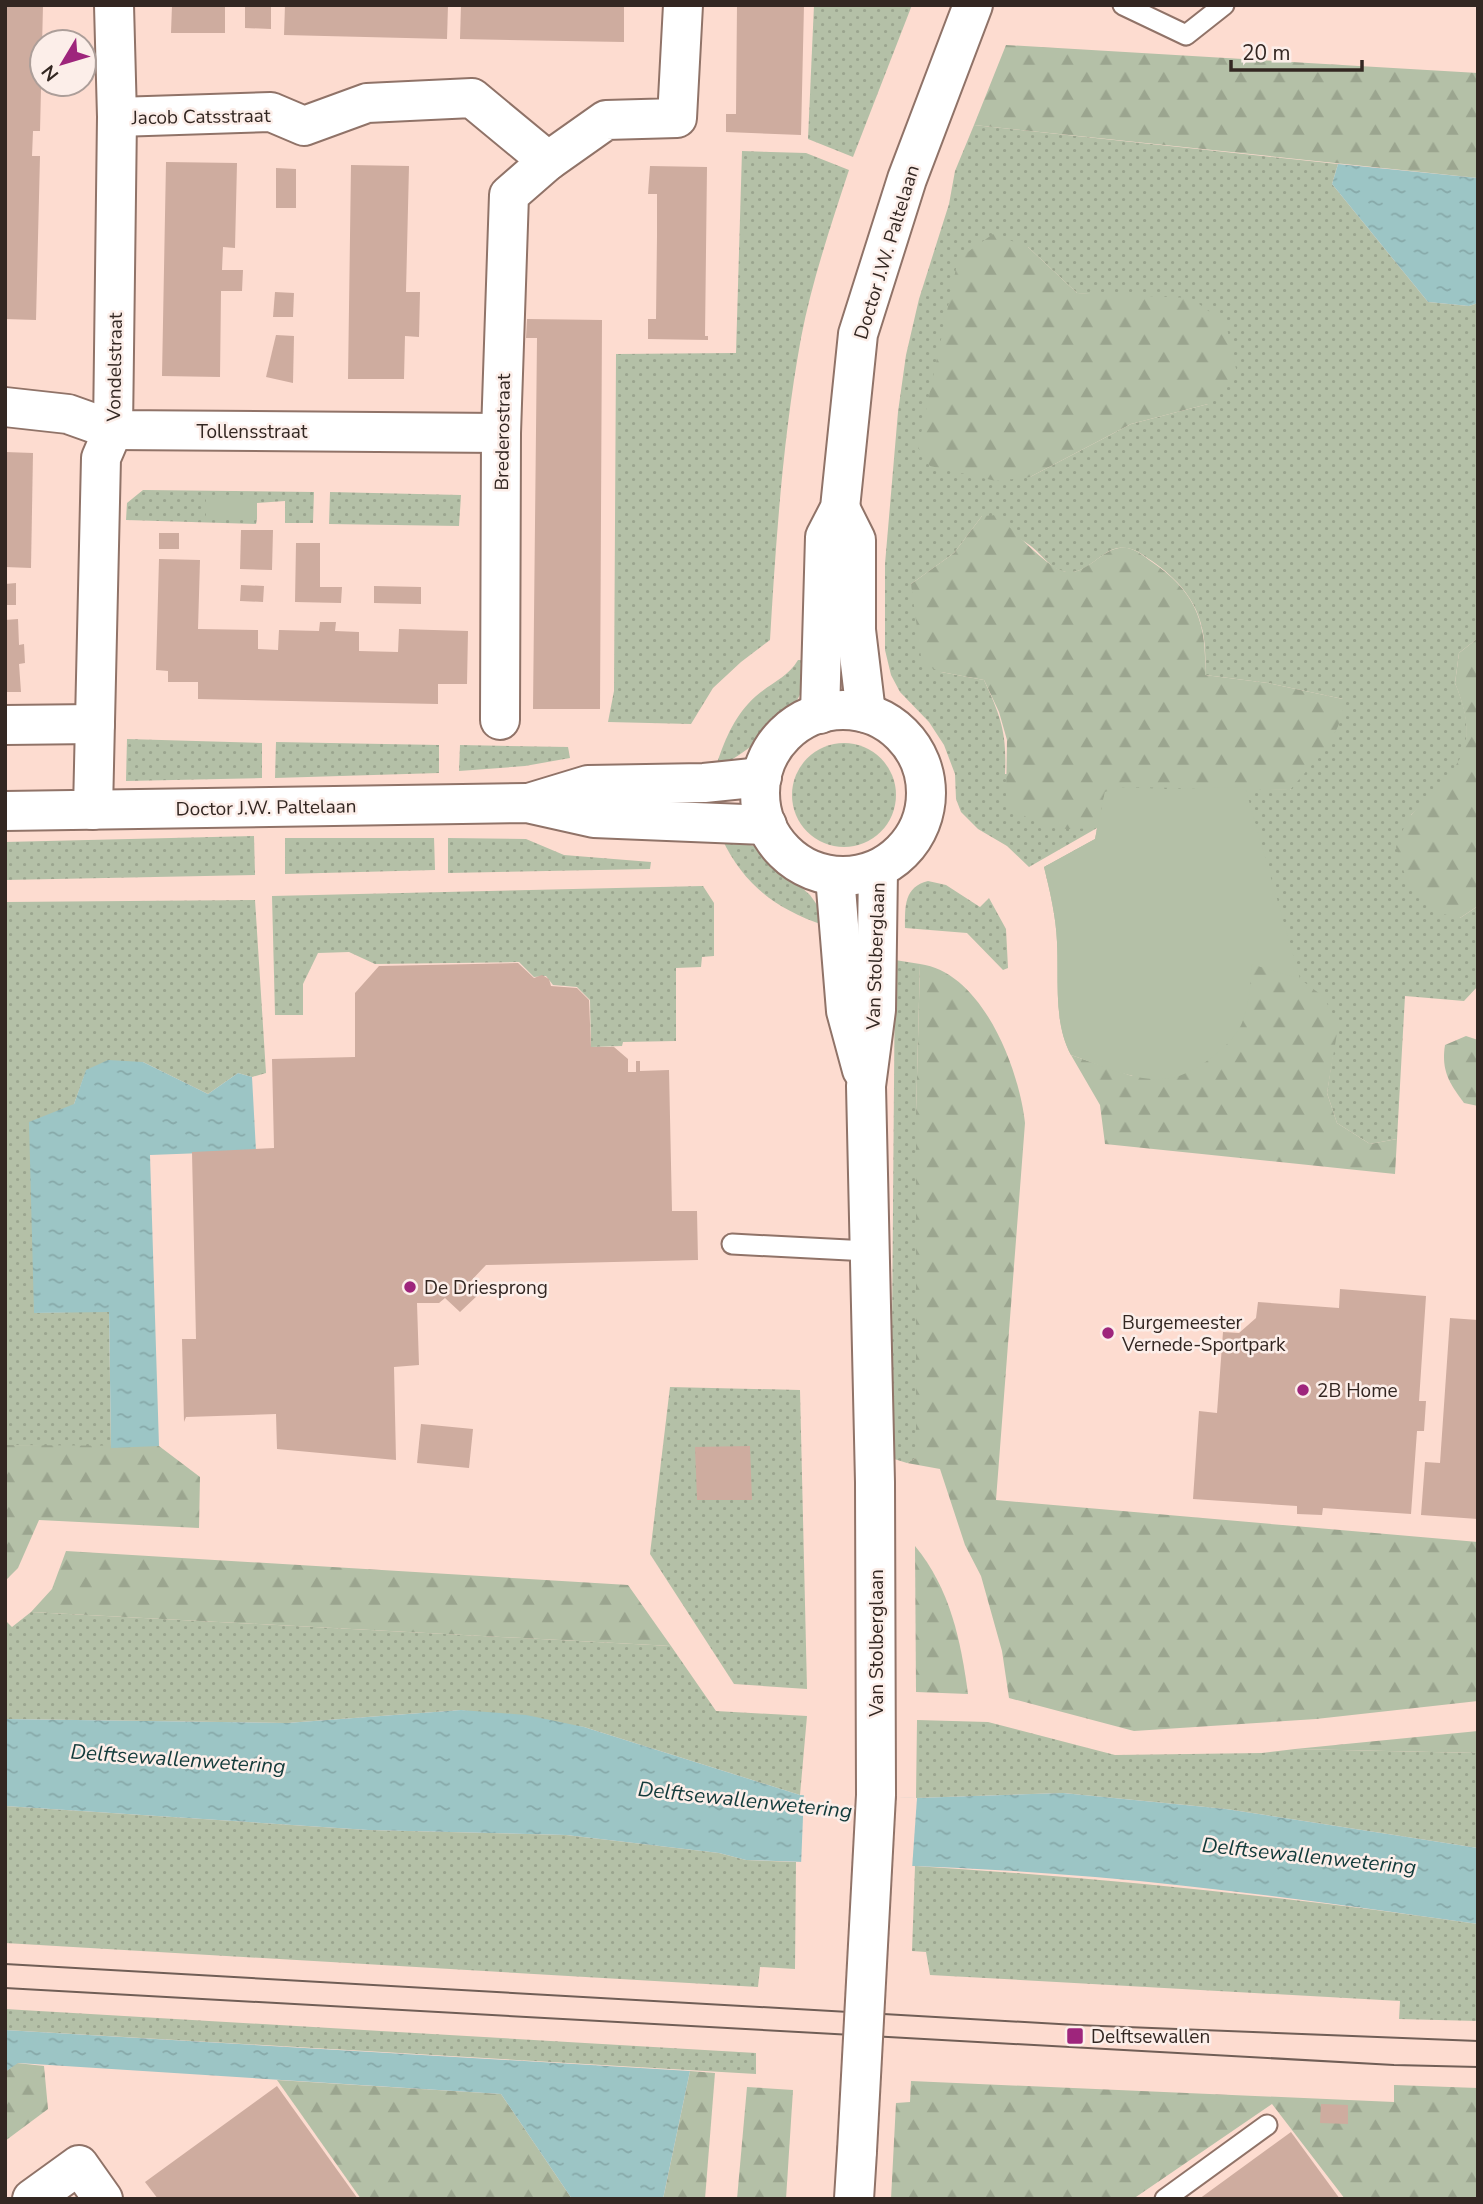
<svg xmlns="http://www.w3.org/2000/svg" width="1483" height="2204" font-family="'Nunito Sans',sans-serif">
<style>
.grass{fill:url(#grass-dots);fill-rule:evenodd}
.forest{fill:url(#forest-firs)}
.green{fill:#b4c0a7}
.water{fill:url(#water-ripples)}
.pier{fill:#fddcd0}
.building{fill:#ceac9f}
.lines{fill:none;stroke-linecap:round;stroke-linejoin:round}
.service-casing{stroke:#907368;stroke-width:23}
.minor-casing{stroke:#907368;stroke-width:42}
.tertiary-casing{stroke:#907368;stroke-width:42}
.service{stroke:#fff;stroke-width:19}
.minor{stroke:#fff;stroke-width:38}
.tertiary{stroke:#fff;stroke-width:38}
.tram{stroke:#705e56;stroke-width:2}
.tertiary-bridge-casing{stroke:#907368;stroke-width:42;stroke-linecap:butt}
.tertiary-bridge{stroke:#fff;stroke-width:38}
.poi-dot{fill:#9e257c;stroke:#fceee9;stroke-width:2.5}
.labels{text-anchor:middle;stroke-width:5;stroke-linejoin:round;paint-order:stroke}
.street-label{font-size:19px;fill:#332722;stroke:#fceee9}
.poi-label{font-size:19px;fill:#332722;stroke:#fceee9;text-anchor:start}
.water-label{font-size:21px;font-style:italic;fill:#133b3b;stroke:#fceee9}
</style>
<defs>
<pattern id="grass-dots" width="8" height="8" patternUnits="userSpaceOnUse" patternTransform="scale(1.75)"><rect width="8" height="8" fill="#b4c0a7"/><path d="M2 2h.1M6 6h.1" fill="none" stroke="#9ba58f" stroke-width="1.8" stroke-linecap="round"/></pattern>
<pattern id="forest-firs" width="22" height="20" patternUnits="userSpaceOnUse" patternTransform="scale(1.75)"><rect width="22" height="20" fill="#b4c0a7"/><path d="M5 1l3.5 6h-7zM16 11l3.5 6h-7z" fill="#9ba58f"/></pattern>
<pattern id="water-ripples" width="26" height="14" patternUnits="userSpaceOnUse" patternTransform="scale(1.75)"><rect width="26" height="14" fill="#9cc5c5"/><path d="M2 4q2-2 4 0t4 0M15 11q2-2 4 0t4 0" fill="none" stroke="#87a9a9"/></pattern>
</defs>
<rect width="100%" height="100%" fill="#fddcd0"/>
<g class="grass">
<polygon points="814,5 912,5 853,157 808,139"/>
<path d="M974 125 1338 164 1332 184 1428 302 1469 306 1478 303V638L1459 653 1455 683C1483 749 1459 772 1411 815L1460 918 1478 906V986L1464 1001 1405 996 1397 1139 1370 1144 1337 1123 1327 1093 1333 1053 1071 1055C1053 1022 1059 978 1057 942 1056 916 1050 892 1044 867L1095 839 1097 828 1029 867 1007 846 978 829 961 812 956 799 955 774 944 745 929 722 900 692 891 675 885 650V564L898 412 906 355 919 299 949 204 955 171ZM1028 247 1077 293 1129 297 1208 404 1131 424 1030 477ZM982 516C997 525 1013 534 1028 544 1042 553 1049 569 1066 572 1087 575 1100 551 1118 548 1133 546 1141 554 1152 561 1196 592 1208 623 1205 675L1268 683 1343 699 1290 790 1005 774C1007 733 1001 717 984 680L941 672 911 584 954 553Z"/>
<path d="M742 151 806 153 849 170C831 225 812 281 801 338 783 437 776 539 770 640L741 662 713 688 691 724 608 722 614 691 616 354 736 353Z"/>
<polygon points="143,490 314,492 313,523 285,523 285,501 257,503 257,497 207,499 206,518 257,519 256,524 126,520 127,503"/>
<polygon points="330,492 461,495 459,526 329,524"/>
<path d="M798 660H806C805 670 805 683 801 692 793 715 744 755 722 765L717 763C726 737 735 715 756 696 771 683 788 677 798 660Z"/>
<polygon points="127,739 262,743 262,778 126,781"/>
<polygon points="276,742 439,745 439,773 275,778"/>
<circle cx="844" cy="795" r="52"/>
<polygon points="460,745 568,747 570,758 525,766 459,771"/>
<polygon points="254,836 255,875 5,880 5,842"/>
<polygon points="285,838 434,838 435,870 285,874"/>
<polygon points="448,838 526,839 564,855 651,862 650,869 448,873"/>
<path d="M722 839 754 846 764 854 810 895 820 909 823 925C776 909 744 885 722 839Z"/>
<path d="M928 881 946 885 980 907 989 898 1006 929 1008 968 1003 970 967 933 905 928C905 906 904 887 928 881Z"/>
<polygon points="703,886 714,903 714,956 702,957 701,967 676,968 676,1041 623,1042 622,1046 591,1047 590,1000 577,987 553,985 546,976 534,977 519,962 375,964 349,952 318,953 303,984 303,1015 275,1015 272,896"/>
<polygon points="255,900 266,1073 252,1077 238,1073 208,1094 143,1062 86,1071 74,1104 35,1313 109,1311 111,1448 5,1445 5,902"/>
<polygon points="895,960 920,964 916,1114 916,1458 907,1463 891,1458"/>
<polygon points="670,1387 800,1390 807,1689 734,1684 650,1554"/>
<polygon points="31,1612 671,1646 716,1711 807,1716 800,1795 584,1727 461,1710 287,1723 5,1719 5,1620 12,1627"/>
<polygon points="917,1720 988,1722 1115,1755 1262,1753 1295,1749 1478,1753 1478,1848 1226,1809 1063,1793 916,1798"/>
<polygon points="5,1806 368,1830 566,1835 719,1853 746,1860 796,1862 795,1969 760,1967 758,1987 5,1943"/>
<path d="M915 1866C1104 1878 1291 1897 1478 1924V2021L1399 2019 1400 2001 930 1975 926 1952 912 1951Z"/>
<polygon points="5,2009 756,2053 756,2074 5,2030"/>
</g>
<g class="forest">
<polygon points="1006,45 1478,73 1478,178 974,125"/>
<polygon points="993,234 1028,247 1077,293 1191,298 1226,324 1237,373 1208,404 1131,424 1030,477 996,481 930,466 918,448 958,259"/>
<path d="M997 515C1013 529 1048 570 1067 572 1087 574 1100 551 1119 548 1133 546 1141 554 1152 562 1196 592 1207 623 1205 675L1268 683 1343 699C1346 733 1310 766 1290 790L1125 787 1105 792 1097 827C1057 832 1037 829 1006 802L1007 740 999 712 984 680 941 672 922 664 911 584 954 553 982 516Z"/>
<path d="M1478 638V906L1460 918C1417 911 1407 886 1396 847 1401 836 1405 821 1413 813 1456 767 1483 753 1455 683L1459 653Z"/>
<path d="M920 964C982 972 1019 1068 1025 1123L996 1500 1478 1542V1701L1316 1719 1134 1731 1009 1698 1002 1651 981 1576 965 1545 940 1469 907 1463 916 1458V1114Z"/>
<polygon points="1252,964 1300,979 1324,997 1338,1027 1327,1093 1337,1123 1370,1144 1397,1139 1395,1174 1105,1144 1100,1105 1071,1055 1132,1076 1252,983"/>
<path d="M1466 1036 1478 1040V1106L1464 1103C1449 1083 1441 1070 1445 1045Z"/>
<polygon points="5,1445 159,1446 200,1477 199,1528 39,1520 18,1568 5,1581"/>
<path d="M915 1546C950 1588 961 1641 968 1694L916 1692Z"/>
<polygon points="66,1551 628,1585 671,1646 31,1612 52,1589"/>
<polygon points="1478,1731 1478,1753 1295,1749"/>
<polygon points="17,2063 44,2066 48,2109 5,2141 5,2072"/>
<polygon points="690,2071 715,2073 705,2199 663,2199"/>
<polygon points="277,2080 501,2094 572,2199 361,2199"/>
<polygon points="911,2081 1394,2102 1394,2085 1478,2088 1478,2199 1345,2199 1272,2104 1133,2199 891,2199 896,2103 910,2102"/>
<polygon points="747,2087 793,2090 786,2199 737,2199"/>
</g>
<g class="green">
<rect x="206" y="497" width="51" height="22"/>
<path d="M1125 787 1165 789 1245 787 1300 979 1252 964C1251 984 1249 1004 1242 1023 1233 1045 1195 1074 1171 1078 1138 1084 1101 1065 1071 1055 1053 1022 1059 978 1057 942 1056 916 1050 892 1044 867L1095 839 1105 792Z"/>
</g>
<g class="water">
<polygon points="1338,164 1478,178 1478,303 1469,306 1428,302 1332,184"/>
<polygon points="108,1060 143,1062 208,1094 238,1073 252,1077 256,1151 150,1155 159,1446 111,1448 109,1312 34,1313 29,1122 74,1104 86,1070"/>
<path d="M461 1710 526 1715 584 1727 800 1795 916 1798 1063 1793 1226 1809 1478 1848V1924C1351 1906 1223 1888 1095 1877 979 1867 862 1864 746 1860L719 1853 566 1835 368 1830 5 1806V1719L287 1723Z"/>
<polygon points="5,2030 690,2071 663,2199 572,2199 501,2094 18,2063 5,2072"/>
</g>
<polygon class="pier" points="804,1792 917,1798 912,1869 801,1866"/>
<g class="building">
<polygon points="5,5 43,5 40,131 33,131 32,156 40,156 36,320 5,319"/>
<polygon points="172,5 225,5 225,33 171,33"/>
<polygon points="245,5 271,5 271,29 245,28"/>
<polygon points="285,5 448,5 447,39 284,35"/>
<polygon points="461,5 624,5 624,42 460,39"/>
<polygon points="737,5 804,5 801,135 726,132 726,114 736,114"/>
<polygon points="166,162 237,163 235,248 223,247 222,270 243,270 242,291 221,291 220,377 162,376"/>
<polygon points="351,165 409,166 406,292 420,292 419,337 405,336 404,379 348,379"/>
<polygon points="650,166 707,167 705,336 708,336 708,340 648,339 648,319 656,319 657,236 657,194 648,194"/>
<polygon points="276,168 296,169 296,208 276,208"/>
<polygon points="275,292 294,293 293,317 273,317"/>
<polygon points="527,319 602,320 600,709 533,709 537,338 526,338"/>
<polygon points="276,335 294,336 293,383 266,377"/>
<polygon points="5,452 33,453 31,568 5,567"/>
<polygon points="241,530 273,530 272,570 240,569"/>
<rect x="159" y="533" width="20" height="16"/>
<polygon points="296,543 320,543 320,587 342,587 341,603 295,602"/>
<polygon points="159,559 200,560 198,629 258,630 258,649 278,650 279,630 319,631 320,622 336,622 335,631 359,632 359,651 398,652 399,629 468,631 467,684 438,684 438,704 198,699 198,682 168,682 168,671 156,670"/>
<polygon points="16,583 16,605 5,605 5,584"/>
<polygon points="241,585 264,586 263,602 240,601"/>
<polygon points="374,586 421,587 421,604 374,603"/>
<polygon points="18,619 19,645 24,644 25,663 19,664 21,692 5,692 5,620"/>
<polygon points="518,963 534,978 542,975 549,979 551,986 577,988 589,1000 591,1047 614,1047 628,1059 628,1072 636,1072 636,1061 640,1061 640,1071 669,1070 672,1211 697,1211 698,1260 486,1265 468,1284 479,1294 460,1312 445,1298 439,1303 417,1303 419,1365 394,1367 396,1460 277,1449 276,1414 186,1417 184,1422 182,1339 196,1339 192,1152 274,1148 272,1059 355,1057 355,993 379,966"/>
<polygon points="1340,1289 1426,1296 1419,1401 1426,1401 1424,1431 1417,1431 1411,1514 1323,1508 1322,1515 1297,1514 1297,1506 1193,1499 1199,1411 1217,1413 1223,1332 1239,1333 1256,1318 1258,1302 1339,1308"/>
<polygon points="1450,1318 1478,1320 1478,1519 1421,1515 1425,1462 1440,1463"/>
<polygon points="421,1424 473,1429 469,1468 417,1463"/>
<polygon points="750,1446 752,1500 697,1500 695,1447"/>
<polygon points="277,2086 358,2199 158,2199 145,2182"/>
<polygon points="1321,2104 1348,2105 1348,2124 1320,2123"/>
<polygon points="1291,2132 1340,2199 1199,2199"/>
</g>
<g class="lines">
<g class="service-casing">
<g id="service">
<polyline points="1123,5 1186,35 1224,5"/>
<polyline points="732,1244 868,1251"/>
<polyline points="1165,2199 1267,2125"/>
</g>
</g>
<g class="minor-casing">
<g id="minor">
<polyline points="117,117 271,112 304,126 367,103 472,98 548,161"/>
<polyline points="5,407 68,414 113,430 501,433"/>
<polyline points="500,720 501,433 509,195 548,161 606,120 677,118 683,5"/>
<polyline points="5,725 95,724"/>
<polyline points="93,810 101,458 113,430 117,117 114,5"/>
<polyline points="32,2199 79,2165 103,2199"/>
</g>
</g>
<g class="tertiary-casing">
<g id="tertiary">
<polyline points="840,508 856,540 856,630 866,713"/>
<circle cx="843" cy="793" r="83"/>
<polyline points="820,714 825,537 840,508 858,334 907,179 973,5"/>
<polyline points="532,802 588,785 704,783 762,777"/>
<polyline points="5,811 527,803 594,818 767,825"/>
<polyline points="835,876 846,1011 862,1070"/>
<polyline points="876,1795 875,1482 866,1086 876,1010 878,869"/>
<polyline points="854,2199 857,2151"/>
</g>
</g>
<use href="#service" class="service"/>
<use href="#minor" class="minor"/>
<use href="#tertiary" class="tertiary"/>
<g class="tram">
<polyline points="5,1964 1076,2025 1478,2041"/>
<polyline points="5,1988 1394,2065 1478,2067"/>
</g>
<g class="tertiary-bridge-casing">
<polyline id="tertiary-bridge" points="857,2151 876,1795"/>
</g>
<use href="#tertiary-bridge" class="tertiary-bridge"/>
</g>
<g class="poi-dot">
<circle cx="410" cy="1287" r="7"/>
<circle cx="1108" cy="1333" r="7"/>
<circle cx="1303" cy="1390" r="7"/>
<rect x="1066" y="2027" width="18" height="18" rx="3.5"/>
</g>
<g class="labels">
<g class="street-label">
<text transform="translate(201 116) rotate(-1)" y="7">Jacob Catsstraat</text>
<text transform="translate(886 252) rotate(-73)" y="7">Doctor J.W. Paltelaan</text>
<text transform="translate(114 367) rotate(-89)" y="7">Vondelstraat</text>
<text x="252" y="438">Tollensstraat</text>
<text transform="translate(502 432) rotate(-89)" y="7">Brederostraat</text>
<text transform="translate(266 807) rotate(-1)" y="7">Doctor J.W. Paltelaan</text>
<text transform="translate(875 956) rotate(-88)" y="7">Van Stolberglaan</text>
<text transform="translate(876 1643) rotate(-90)" y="7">Van Stolberglaan</text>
</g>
<g class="poi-label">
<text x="424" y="1294">De Driesprong</text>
<text x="1122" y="1329">Burgemeester<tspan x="1122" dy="22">Vernede-Sportpark</tspan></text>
<text x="1317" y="1397">2B Home</text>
<text x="1091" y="2043">Delftsewallen</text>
</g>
<g class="water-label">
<text transform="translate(178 1759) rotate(4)" y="7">Delftsewallenwetering</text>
<text transform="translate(745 1800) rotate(6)" y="7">Delftsewallenwetering</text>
<text transform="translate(1309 1856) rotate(6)" y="7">Delftsewallenwetering</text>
</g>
</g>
<rect width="1483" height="2204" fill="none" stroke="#332722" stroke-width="14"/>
<g transform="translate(63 63) rotate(232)"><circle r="33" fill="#fceee9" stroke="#ac9e99" stroke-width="2"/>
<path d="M0-5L12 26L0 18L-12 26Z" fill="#9e257c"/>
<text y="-10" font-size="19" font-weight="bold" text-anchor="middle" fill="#332722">N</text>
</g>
<path d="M1231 60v10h131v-10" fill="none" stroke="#332722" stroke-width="3.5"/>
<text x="1242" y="60" font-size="21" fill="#332722" stroke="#fceee9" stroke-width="5" paint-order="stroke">20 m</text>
</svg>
